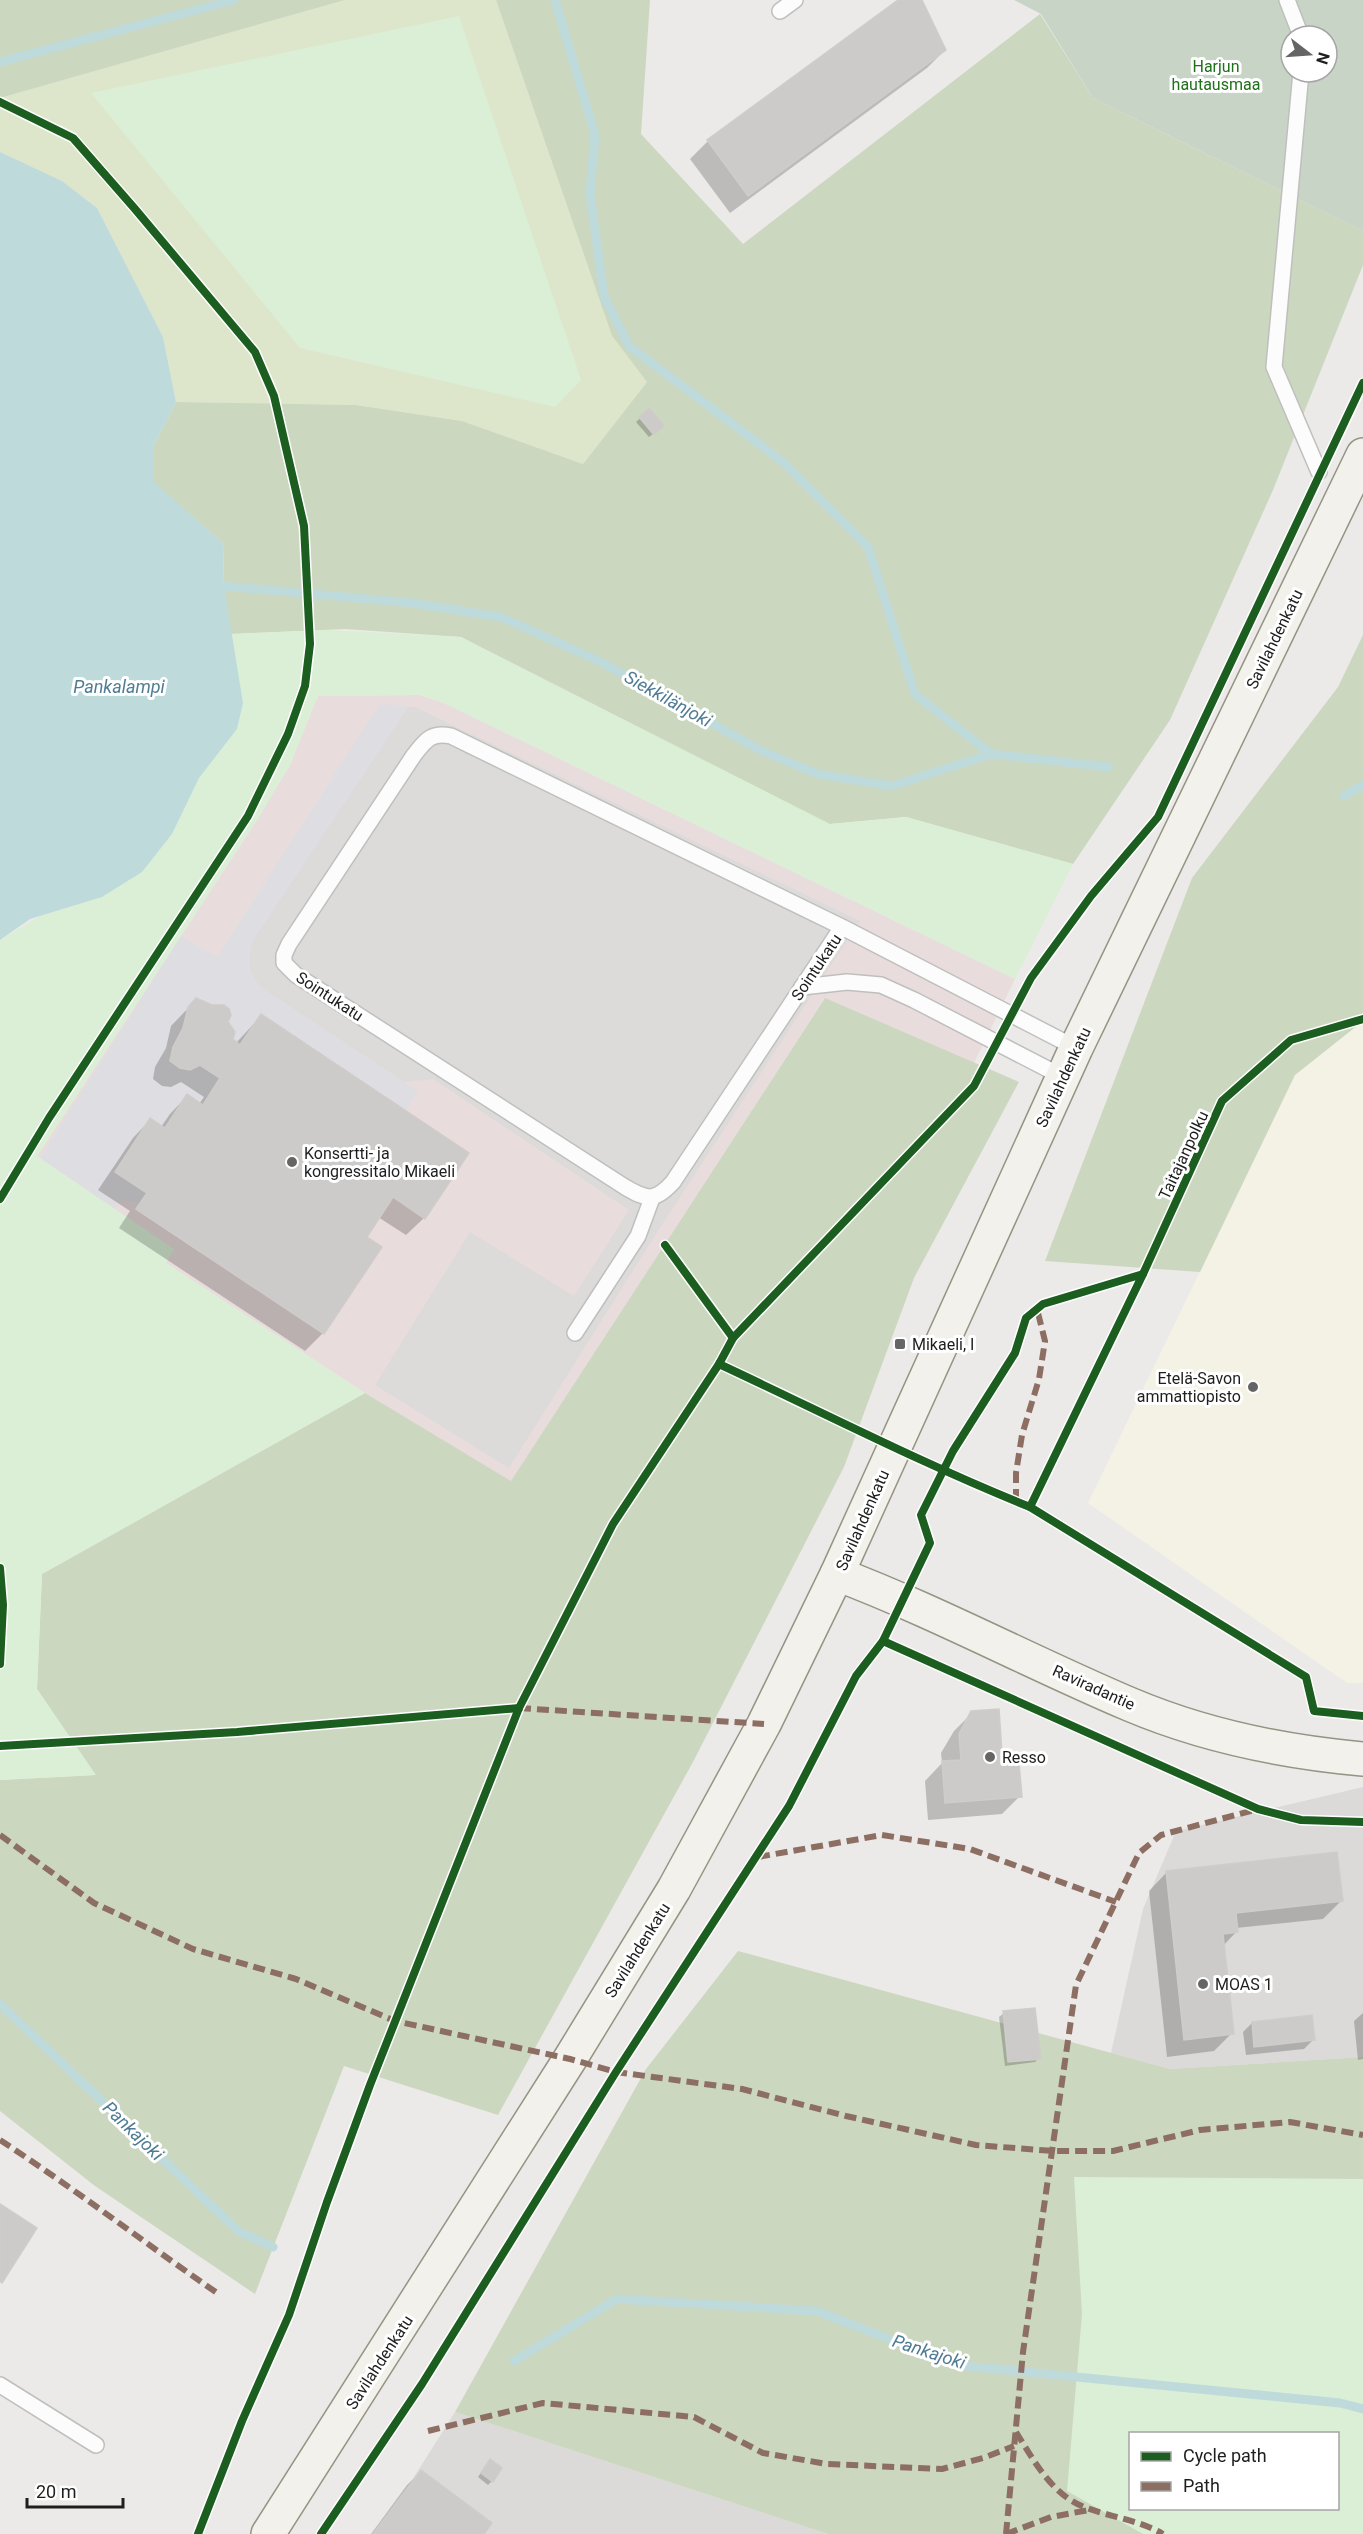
<svg xmlns="http://www.w3.org/2000/svg" width="1363" height="2534" font-family="Roboto,sans-serif">
<style>
.residential{fill:#dbdad9}
.commercial{fill:#e9dcdc}
.education{fill:#f4f1e5}
.grass{fill:#dde6ca}
.forest{fill:#ccd7c0;fill-rule:evenodd}
.cemetery{fill:#c8d5c6;fill-rule:evenodd}
.park{fill:#daefd6;fill-rule:evenodd}
.parking{fill:#dcdbda}
.plaza{fill:#dedee2}
.water{fill:#bedadb}
.shadow{fill:#0003}
.lines{fill:none;stroke-linecap:round;stroke-linejoin:round}
.stream{stroke:#bedadb;stroke-width:9}
.building{fill:#cdcbc9;stroke:#cfccc9;stroke-width:1.5}
.lane-casing{stroke:#bfbfbe;stroke-width:18}
.secondary-casing{stroke:#959382;stroke-width:36}
.lane{stroke:#fcfcfc;stroke-width:15}
.secondary{stroke:#f3f1eb;stroke-width:33}
.quiet{stroke:#8d6e63;stroke-width:6;stroke-dasharray:12 6;stroke-linecap:butt}
.cycleway-casing{stroke:#fff;stroke-width:11}
.cycleway{stroke:#1b5e20;stroke-width:8}
.poi-dot{fill:#666565;stroke:#fff;stroke-width:2}
.labels{text-anchor:middle;stroke-width:6;stroke-linejoin:round;paint-order:stroke}
.park-label{font-size:16px;fill:#1f7019;stroke:#fff}
.street-label{font-size:16px;fill:#1e1e1e;stroke:#fff}
.poi-label{font-size:16px;fill:#1e1e1e;stroke:#fff;text-anchor:start}
.water-label{font-size:18px;font-style:italic;fill:#4f7c94;stroke:#fff}
</style>
<rect width="100%" height="100%" fill="#eceae8"/>
<g class="residential">
<polygon points="1363,1787 1363,2057 1170,2069 1111,2053 1143,1909 1176,1831"/>
<polygon points="455,2412 828,2534 378,2534"/>
</g>
<polygon class="commercial" points="419,695 444,703 1015,979 974,1063 824,999 511,1482 365,1393 166,1263 173,1249 37,1156 257,820 290,765 318,696"/>
<polygon class="education" points="1363,1021 1363,1683 1347,1683 1088,1503 1295,1075"/>
<polygon class="grass" points="345,0 496,0 612,336 647,382 583,464 462,421 356,405 176,402 163,337 97,208 62,181 0,152 0,98"/>
<g class="forest">
<polygon points="0,0 345,0 0,98"/>
<polygon points="496,0 650,0 641,134 743,244 1040,14 1093,98 1363,231 1363,265 1273,490 1170,720 1073,864 906,817 820,825 461,637 345,629 231,634 224,586 223,543 153,482 153,447 176,402 356,405 462,421 583,464 647,382 612,336"/>
<polygon points="1363,635 1363,1021 1295,1075 1200,1272 1045,1261 1192,878 1338,687"/>
<polygon points="825,998 1019,1082 914,1278 844,1467 693,1762 498,2115 344,2066 255,2294 95,2186 0,2111 0,1780 95,1775 37,1689 42,1574 365,1393 511,1481"/>
<path d="M738 1951 1170 2069 1363 2057V2534H828L455 2412 646 2069ZM1130 2434H1338V2508H1130Z"/>
</g>
<path class="cemetery" d="M1014 0H1363V231L1093 98 1041 14ZM1291 36H1327V72H1291Z"/>
<g class="park">
<polygon points="459,16 581,380 555,407 300,348 91,93"/>
<polygon points="327,630 461,637 830,824 906,817 1073,864 1015,979 444,703 419,695 318,696 290,765 257,820 37,1156 174,1249 166,1263 365,1393 42,1574 37,1689 96,1775 0,1780 0,940 40,916 102,897 142,872 172,834 199,778 237,729 243,702 231,634"/>
<path d="M1074 2177 1363 2179V2534H1143L1067 2491 1082 2314ZM1130 2434H1338V2508H1130Z"/>
</g>
<polygon class="parking" points="408,707 415,707 860,921 654,1237 509,1468 375,1385 470,1232 574,1296 629,1210 433,1079 404,1082 266,991 255,981 250,970 249,957 253,940"/>
<polygon class="plaza" points="391,704 408,707 253,940 249,957 250,970 254,981 266,991 419,1092 406,1110 261,1014 240,1045 233,1039 235,1032 228,1022 231,1015 229,1009 224,1005 212,1005 196,998 188,1007 183,1028 173,1047 170,1060 180,1068 190,1070 200,1065 220,1078 203,1105 187,1094 165,1128 150,1119 115,1171 147,1193 140,1203 122,1200 115,1209 40,1158 181,936 217,957 379,705"/>
<polygon class="water" points="0,152 62,181 97,208 163,337 176,402 153,447 153,481 223,543 224,586 243,703 237,729 199,778 172,834 142,872 102,897 30,919 0,940"/>
<g class="shadow">
<polygon points="900,0 921,0 945,50 927,68 730,213 690,159 708,141"/>
<polygon points="649,410 658,430 649,437 636,422"/>
<polygon points="196,1000 226,1022 232,1040 236,1043 261,1016 424,1218 406,1235 378,1217 365,1237 380,1247 323,1333 305,1351 119,1228 130,1211 98,1190 133,1138 150,1120 161,1127 170,1114 187,1096 199,1104 204,1097 181,1082 171,1087 162,1086 153,1079 155,1067 166,1048 171,1026"/>
<polygon points="972,1713 1001,1755 1020,1796 1002,1814 928,1820 925,1781 942,1763 941,1753 954,1731"/>
<polygon points="1166,1873 1341,1901 1323,1919 1236,1928 1237,1931 1223,1946 1232,2033 1214,2051 1167,2057 1149,1891"/>
<polygon points="1004,2013 1039,2058 1035,2062 1005,2066 999,2017"/>
<polygon points="1363,2013 1363,2059 1358,2060 1354,2021"/>
<polygon points="1252,2023 1313,2040 1304,2049 1246,2055 1243,2032"/>
<polygon points="486,2465 492,2481 488,2485 478,2477"/>
<polygon points="421,2472 482,2534 371,2534 407,2485"/>
</g>
<g class="lines">
<g class="stream">
<polyline points="555,0 595,135 590,193 604,296 629,346 783,462 868,547 915,694 991,754"/>
<polyline points="0,62 234,0"/>
<polyline points="224,586 412,603 501,617 601,662 762,751 818,774 892,786 991,754 1109,767"/>
<polyline points="1344,796 1363,785"/>
<polyline points="0,2004 238,2231 273,2247"/>
<polyline points="514,2361 617,2299 817,2311 956,2365 1340,2403 1363,2409"/>
</g>
</g>
<g class="building">
<polygon points="898,0 922,0 946,50 748,196 707,140"/>
<polygon points="649,408 664,426 654,435 639,417"/>
<polygon points="196,998 212,1005 224,1005 229,1009 231,1015 228,1022 235,1032 233,1039 240,1045 261,1014 469,1153 425,1219 393,1197 367,1237 382,1247 324,1334 136,1209 147,1193 115,1172 150,1118 165,1128 187,1094 203,1105 220,1078 200,1065 190,1070 180,1068 170,1061 173,1047 183,1028 188,1007"/>
<polygon points="999,1709 1002,1754 1018,1752 1022,1797 945,1803 942,1761 961,1760 959,1734 971,1711"/>
<polygon points="1337,1852 1343,1901 1236,1913 1238,1932 1223,1934 1234,2034 1184,2040 1166,1871"/>
<polygon points="1035,2008 1041,2059 1008,2062 1003,2011"/>
<polygon points="1312,2015 1315,2040 1254,2047 1252,2022"/>
<polygon points="0,2204 37,2228 2,2283 0,2281"/>
<polygon points="490,2459 502,2468 493,2482 481,2473"/>
<polygon points="421,2470 492,2523 484,2534 373,2534"/>
</g>
<g class="lines">
<g class="lane-casing">
<g id="lane">
<polyline points="1287,0 1301,36"/>
<polyline points="780,11 795,0"/>
<polyline points="1301,72 1274,367 1319,472"/>
<path d="M842 927 673 1182C655 1202 647 1200 625 1187L296 975 284 963V955L289 944 414 755C426 740 431 732 451 736L842 927 1076 1048"/>
<polyline points="802,987 847,982 881,985 914,1000 1063,1077"/>
<polyline points="575,1333 638,1236 652,1198"/>
<polyline points="0,2385 96,2445"/>
</g>
</g>
<g class="secondary-casing">
<g id="secondary">
<path d="M837 1574C937 1612 1030 1662 1129 1704 1202 1735 1284 1752 1363 1759"/>
<polyline points="268,2534 570,2059 674,1889 764,1724 837,1574 1076,1048 1363,455"/>
</g>
</g>
<use href="#lane" class="lane"/>
<use href="#secondary" class="secondary"/>
<g class="quiet">
<polyline points="1016,1501 1016,1473 1022,1435 1039,1379 1045,1341 1037,1309"/>
<polyline points="519,1708 764,1724"/>
<polyline points="0,1835 94,1903 193,1949 296,1979 395,2021 570,2059 616,2072 742,2089 846,2116 976,2145 1053,2151 1113,2151 1200,2130 1290,2122 1363,2135"/>
<polyline points="758,1857 882,1835 970,1849 1116,1902"/>
<path d="M0 2140C75 2189 146 2244 220 2295"/>
<polyline points="428,2431 543,2403 694,2417 763,2453 827,2464 942,2469 983,2458 1014,2446"/>
<path d="M1016 2432C1033 2459 1051 2494 1084 2507 1110 2517 1139 2520 1163 2534"/>
<polyline points="1006,2534 1023,2352 1076,1985 1139,1853 1161,1835 1258,1809"/>
<polyline points="1006,2534 1051,2517 1089,2510"/>
</g>
<g class="cycleway-casing">
<g id="cycleway">
<polyline points="0,102 73,138 135,209 255,352 274,396 304,526 310,644 305,686 288,734 248,816 49,1118 0,1199"/>
<polyline points="665,1245 733,1338"/>
<polyline points="1143,1274 1222,1101 1291,1040 1363,1019"/>
<polyline points="1030,1507 1306,1677 1314,1711 1363,1716"/>
<polyline points="0,1568 3,1605 0,1664"/>
<polyline points="883,1641 1258,1809 1301,1820 1363,1822"/>
<polyline points="0,1746 237,1732 519,1708"/>
<polyline points="198,2534 242,2421 289,2315 327,2202 370,2085 519,1708 613,1524 719,1364 733,1338 974,1086 1031,978 1091,896 1158,817 1363,383"/>
<path d="M321 2534 422 2384 616 2072 789 1806 856 1676 883 1641 930 1543 921 1515 953 1451 1015 1353 1026 1318 1043 1304 1143 1274 1030 1507C925 1465 822 1412 719 1364"/>
</g>
</g>
<use href="#cycleway" class="cycleway"/>
</g>
<g class="poi-dot">
<circle cx="292" cy="1162" r="6"/>
<rect x="894" y="1338" width="12" height="12" rx="3"/>
<circle cx="1253" cy="1387" r="6"/>
<circle cx="990" cy="1757" r="6"/>
<circle cx="1203" cy="1984" r="6"/>
</g>
<g class="labels">
<g class="park-label">
<text x="1216" y="72">Harjun<tspan x="1216" dy="18">hautausmaa</tspan></text>
</g>
<g class="street-label">
<text transform="translate(1274 639) rotate(-64)" y="6">Savilahdenkatu</text>
<text transform="translate(816 967) rotate(-56)" y="6">Sointukatu</text>
<text transform="translate(330 996) rotate(33)" y="6">Sointukatu</text>
<text transform="translate(1063 1077) rotate(-65)" y="6">Savilahdenkatu</text>
<text transform="translate(1183 1155) rotate(-65)" y="6">Taitajanpolku</text>
<text transform="translate(862 1520) rotate(-66)" y="6">Savilahdenkatu</text>
<text transform="translate(1094 1687) rotate(24)" y="6">Raviradantie</text>
<text transform="translate(637 1950) rotate(-58)" y="6">Savilahdenkatu</text>
<text transform="translate(379 2362) rotate(-57)" y="6">Savilahdenkatu</text>
</g>
<g class="poi-label">
<text x="304" y="1159">Konsertti- ja<tspan x="304" dy="18">kongressitalo Mikaeli</tspan></text>
<text x="912" y="1350">Mikaeli, I</text>
<text x="1241" y="1384" text-anchor="end">Etelä-Savon<tspan x="1241" dy="18">ammattiopisto</tspan></text>
<text x="1002" y="1763">Resso</text>
<text x="1215" y="1990">MOAS 1</text>
</g>
<g class="water-label">
<text x="119" y="693">Pankalampi</text>
<text transform="translate(668 699) rotate(29)" y="6">Siekkilänjoki</text>
<text transform="translate(133 2131) rotate(44)" y="6">Pankajoki</text>
<text transform="translate(929 2352) rotate(18)" y="6">Pankajoki</text>
</g>
</g>
<rect x="1129" y="2432" width="210" height="78" fill="#ffffff" stroke="#a5a5a5" stroke-width="1.5"/>
<rect x="1141" y="2452" width="30" height="9" fill="#1b5e20" stroke="#a5a5a5" stroke-width="1.5"/>
<text x="1183" y="2462" font-size="18" fill="#1e1e1e">Cycle path</text>
<rect x="1141" y="2482" width="30" height="9" fill="#8d6e63" stroke="#a5a5a5" stroke-width="1.5"/>
<text x="1183" y="2492" font-size="18" fill="#1e1e1e">Path</text>
<g transform="translate(1309 54) rotate(107)"><circle r="28" fill="#ffffff" stroke="#a5a5a5" stroke-width="1.5"/>
<path d="M0-4.5L10 22L0 15L-10 22Z" fill="#666565"/>
<text y="-9" font-size="16" font-weight="bold" text-anchor="middle" fill="#1e1e1e">N</text>
</g>
<path d="M27 2498v9h96v-9" fill="none" stroke="#1e1e1e" stroke-width="3"/>
<text x="36" y="2498" font-size="18" fill="#1e1e1e" stroke="#ffffff" stroke-width="4.5" paint-order="stroke">20 m</text>
</svg>
